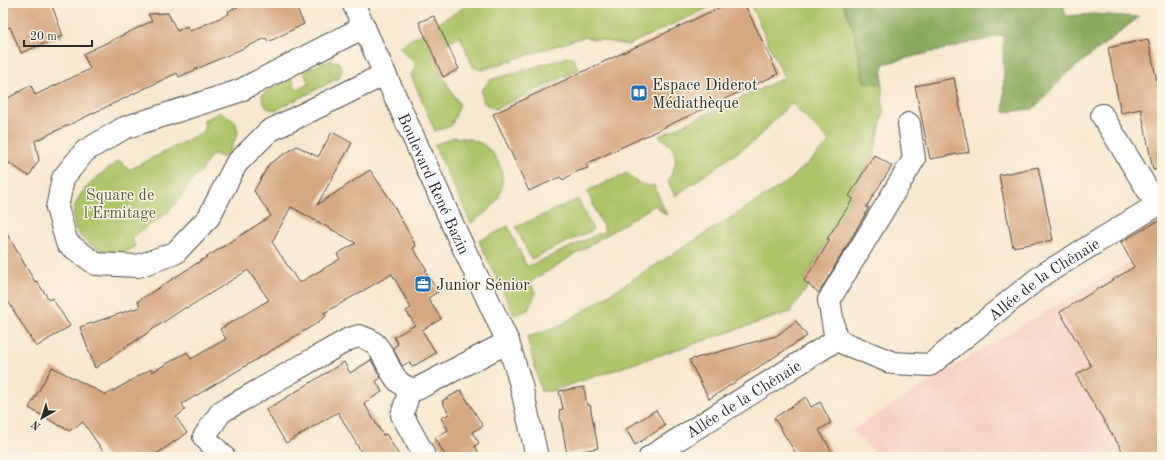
<svg xmlns="http://www.w3.org/2000/svg" width="1165" height="460" font-family="'Old Standard TT',serif">
<style>
.built{fill:#f6d1c5}
.green{fill:#adc469;stroke:#6c784a}
.forest{fill:#8aaa5d;stroke:#5a6a44}
.building{fill:#d6a881;fill-rule:evenodd}
.lines{fill:none;stroke-linecap:round;stroke-linejoin:round}
.minor-casing{stroke:#4a4744;stroke-width:24}
.major-casing{stroke:#4a4744;stroke-width:24}
.minor{stroke:#fff;stroke-width:22}
.major{stroke:#fff;stroke-width:22}
.labels{text-anchor:middle;stroke-width:3;stroke-linejoin:round;paint-order:stroke}
.poi-label{font-size:16px;fill:#2b2b2b;stroke:#fcf5e5;text-anchor:start}
.street-label{font-size:16px;fill:#2b2b2b;stroke:#fcf5e5}
.park-label{font-size:16px;fill:#52593e;stroke:#fcf5e5}
</style>
<rect width="100%" height="100%" fill="#fcf5e5"/>
<filter id="ink" filterUnits="userSpaceOnUse"><feTurbulence type="fractalNoise" baseFrequency=".025" numOctaves="2"/><feDisplacementMap in="SourceGraphic" scale="8" xChannelSelector="R" yChannelSelector="G"/><feConvolveMatrix kernelMatrix="1 2 1 2 8 2 1 2 1" color-interpolation-filters="sRGB"/></filter>
<filter id="wash" filterUnits="userSpaceOnUse"><feTurbulence type="fractalNoise" baseFrequency=".012" numOctaves="4" result="noise"/><feDisplacementMap in="SourceGraphic" scale="16" xChannelSelector="R" yChannelSelector="G"/><feGaussianBlur stdDeviation="0.9" result="paint"/><feColorMatrix in="noise" values="0 0 0 0 0 0 0 0 0 0 0 0 0 0 0 0 0 1.4 0 .05"/><feComposite in="paint" operator="in"/></filter>
<g filter="url(#wash)">
<rect width="100%" height="100%" fill="#f8e8d0"/>
<polygon class="built" points="1162,244 1162,457 879,457 852,430 1020,326"/>
<g class="green">
<polygon points="471,3 719,3 628,45 583,37 482,70 473,67 460,36 434,49 433,52 443,77 460,105 451,126 435,131 411,75 416,64 399,47"/>
<path d="M750 3H843L855 34 864 82 882 83 883 113 874 155 849 196 853 199 804 280 809 285 790 312 551 391H541L527 337 556 328 790 180 830 142 791 103 755 140 675 196 668 181C680 160 678 149 659 136L784 78Z"/>
<polygon points="572,56 579,70 495,109 484,103 481,91 490,80"/>
<polygon points="331,60 338,62 342,69 339,78 276,110 267,108 263,102 262,95 266,91 291,77 296,89 309,84 303,71"/>
<path d="M221 112 235 121 238 132 227 158 212 154 201 172 195 176 177 202 167 213 132 237 135 247C130 249 123 254 118 253 92 251 64 233 76 203 81 188 106 169 120 161L129 170 205 131 204 120Z"/>
<path d="M454 137C460 138 467 138 473 140 499 148 511 181 495 203 489 211 479 217 471 223L434 145Z"/>
<path d="M627 173C635 182 642 187 654 185L667 216 655 205 530 282 536 293 528 310 514 315 479 241 508 226 527 267 605 231 587 191Z"/>
<polygon points="578,199 593,230 531,259 516,227"/>
</g>
<polygon class="forest" points="843,3 1063,3 1066,16 1093,14 1139,17 1064,76 1033,109 1004,112 1003,35 883,64 882,83 864,82 855,34"/>
<g id="blocks">
<g class="building">
<polygon points="11,3 51,3 63,36 21,53 10,27 3,30 3,6"/>
<polygon points="247,3 294,3 304,24 268,42 266,38 179,77 177,73 35,141 39,160 29,176 3,159 3,101 31,85 35,95 90,69 83,54 152,21 148,14 168,13 177,31 187,26 190,31 229,14 228,11"/>
<polygon points="729,3 744,3 778,74 586,164 588,168 573,173 563,180 560,177 529,191 493,114"/>
<polygon points="434,16 459,69 443,77 419,22"/>
<polygon points="1148,39 1162,104 1162,169 1153,170 1141,109 1121,113 1108,48"/>
<polygon points="954,78 969,152 930,159 915,86"/>
<path d="M332 132 352 143 317 205 370 170 390 199 416 246 413 248 427 270 425 271 438 292 428 298 441 319 422 330 436 353 412 367 409 362 402 366 393 348 398 344 394 337 415 325 406 311 411 308 392 274 324 313 326 316 314 325 182 404 185 410 176 417 187 433 152 457H107L83 422 69 431 29 408 52 367 106 395 151 369 152 372 187 352 191 359 226 339 220 329 269 300 248 270 187 308 186 307 95 368 80 327 140 307 138 301 271 216 254 191 269 164 297 146 318 157ZM291 207 356 243 337 254 340 259 299 283 272 242Z"/>
<polygon points="874,155 892,166 866,207 869,208 819,293 804,281 830,240 827,239 853,199 849,196"/>
<polygon points="1038,167 1053,240 1013,247 999,175"/>
<polygon points="1162,219 1162,449 1148,457 1126,457 1076,375 1091,366 1060,312 1134,267 1121,242"/>
<polygon points="3,227 35,282 37,281 49,300 52,298 70,326 36,347 3,293"/>
<polygon points="796,321 807,336 709,399 689,360 776,336"/>
<polygon points="371,360 381,378 376,381 382,392 364,403 383,435 386,434 400,457 364,457 338,412 286,443 266,410 344,362 350,373"/>
<polygon points="584,387 587,405 590,405 598,448 567,454 559,410 563,409 559,391"/>
<polygon points="461,390 483,426 472,432 479,443 475,446 481,457 446,457 435,438 448,430 441,418 449,414 442,401"/>
<polygon points="806,397 811,407 820,402 831,423 819,430 835,457 798,457 774,418"/>
<polygon points="656,410 665,426 635,445 626,429"/>
</g>
</g>
</g>
<g filter="url(#ink)">
<use href="#blocks" fill-opacity="0" stroke="#4a4744" stroke-width="1"/>
<g class="lines">
<g class="minor-casing">
<g id="minor">
<polyline points="364,27 239,91 124,128 85,151 63,178 57,208 67,243 96,264 138,266 175,253 209,217 236,164 269,131 385,74"/>
<polyline points="836,340 829,300 914,159 909,124"/>
<polyline points="410,389 402,415 423,453 422,457"/>
<path d="M224 457 204 437 221 412 349 339 359 336C365 338 372 340 376 345 390 360 391 389 417 389L508 342"/>
<path id="s1" d="M650 457 836 340 893 363 930 365 1041 276 1157 205 1102 115"/>
</g>
</g>
<g class="major-casing">
<g id="major">
<path id="s2" d="M353 3 456 232 508 342 521 385 537 457"/>
</g>
</g>
<use href="#minor" class="minor"/>
<use href="#major" class="major"/>
</g>
</g>
<defs>
<g id="library-square" transform="scale(0.9)"><rect x="-9" y="-9" width="18" height="18" rx="4" fill="#1f6fb2" stroke="#fcf5e5"/><path d="M-6-4Q-3-5.5-.7-3.5V5Q-3 3-6 4ZM6-4Q3-5.5 .7-3.5V5Q3 3 6 4Z" fill="#fff"/></g>
<g id="office-square" transform="scale(0.9)"><rect x="-9" y="-9" width="18" height="18" rx="4" fill="#1f6fb2" stroke="#fcf5e5"/><path d="M-6-3h4V-5.5h4V-3h4V5H-6ZM-1-4.5V-3h2v-1.5ZM-6 0V1H6V0Z" fill="#fff"/></g>
</defs>
<g fill-rule="evenodd">
<use href="#library-square" x="639" y="93"/>
<use href="#office-square" x="423" y="284"/>
</g>
<g class="labels">
<g class="poi-label">
<text x="652" y="90">Espace Diderot<tspan x="652" dy="18">Médiathèque</tspan></text>
<text x="436" y="290">Junior Sénior</text>
</g>
<g class="street-label">
<text dy="6" stroke="none"><textPath href="#s2" startOffset="198">Boulevard René Bazin</textPath></text>
<text dy="6" stroke="none"><textPath href="#s1" startOffset="461">Allée de la Chênaie</textPath></text>
<text dy="6" stroke="none"><textPath href="#s1" startOffset="110">Allée de la Chênaie</textPath></text>
</g>
<g class="park-label">
<text x="120" y="200">Square de<tspan x="120" dy="18">l'Ermitage</tspan></text>
</g>
</g>
<rect width="1165" height="460" fill="none" stroke="#fcf5e5" stroke-width="16"/>
<g transform="translate(42 418) rotate(219)" stroke="#fcf5e5" stroke-width="3" paint-order="stroke">
<path d="M0-3L7 15L0 10L-7 15Z" fill="#2b2b2b"/>
<text y="-6" font-size="11" font-weight="bold" text-anchor="middle" fill="#2b2b2b">N</text>
</g>
<path d="M24 40v6h68v-6" fill="none" stroke="#2b2b2b" stroke-width="2"/>
<text x="30" y="40" font-size="12" fill="#2b2b2b" stroke="#fcf5e5" stroke-width="3" paint-order="stroke">20 m</text>
</svg>
